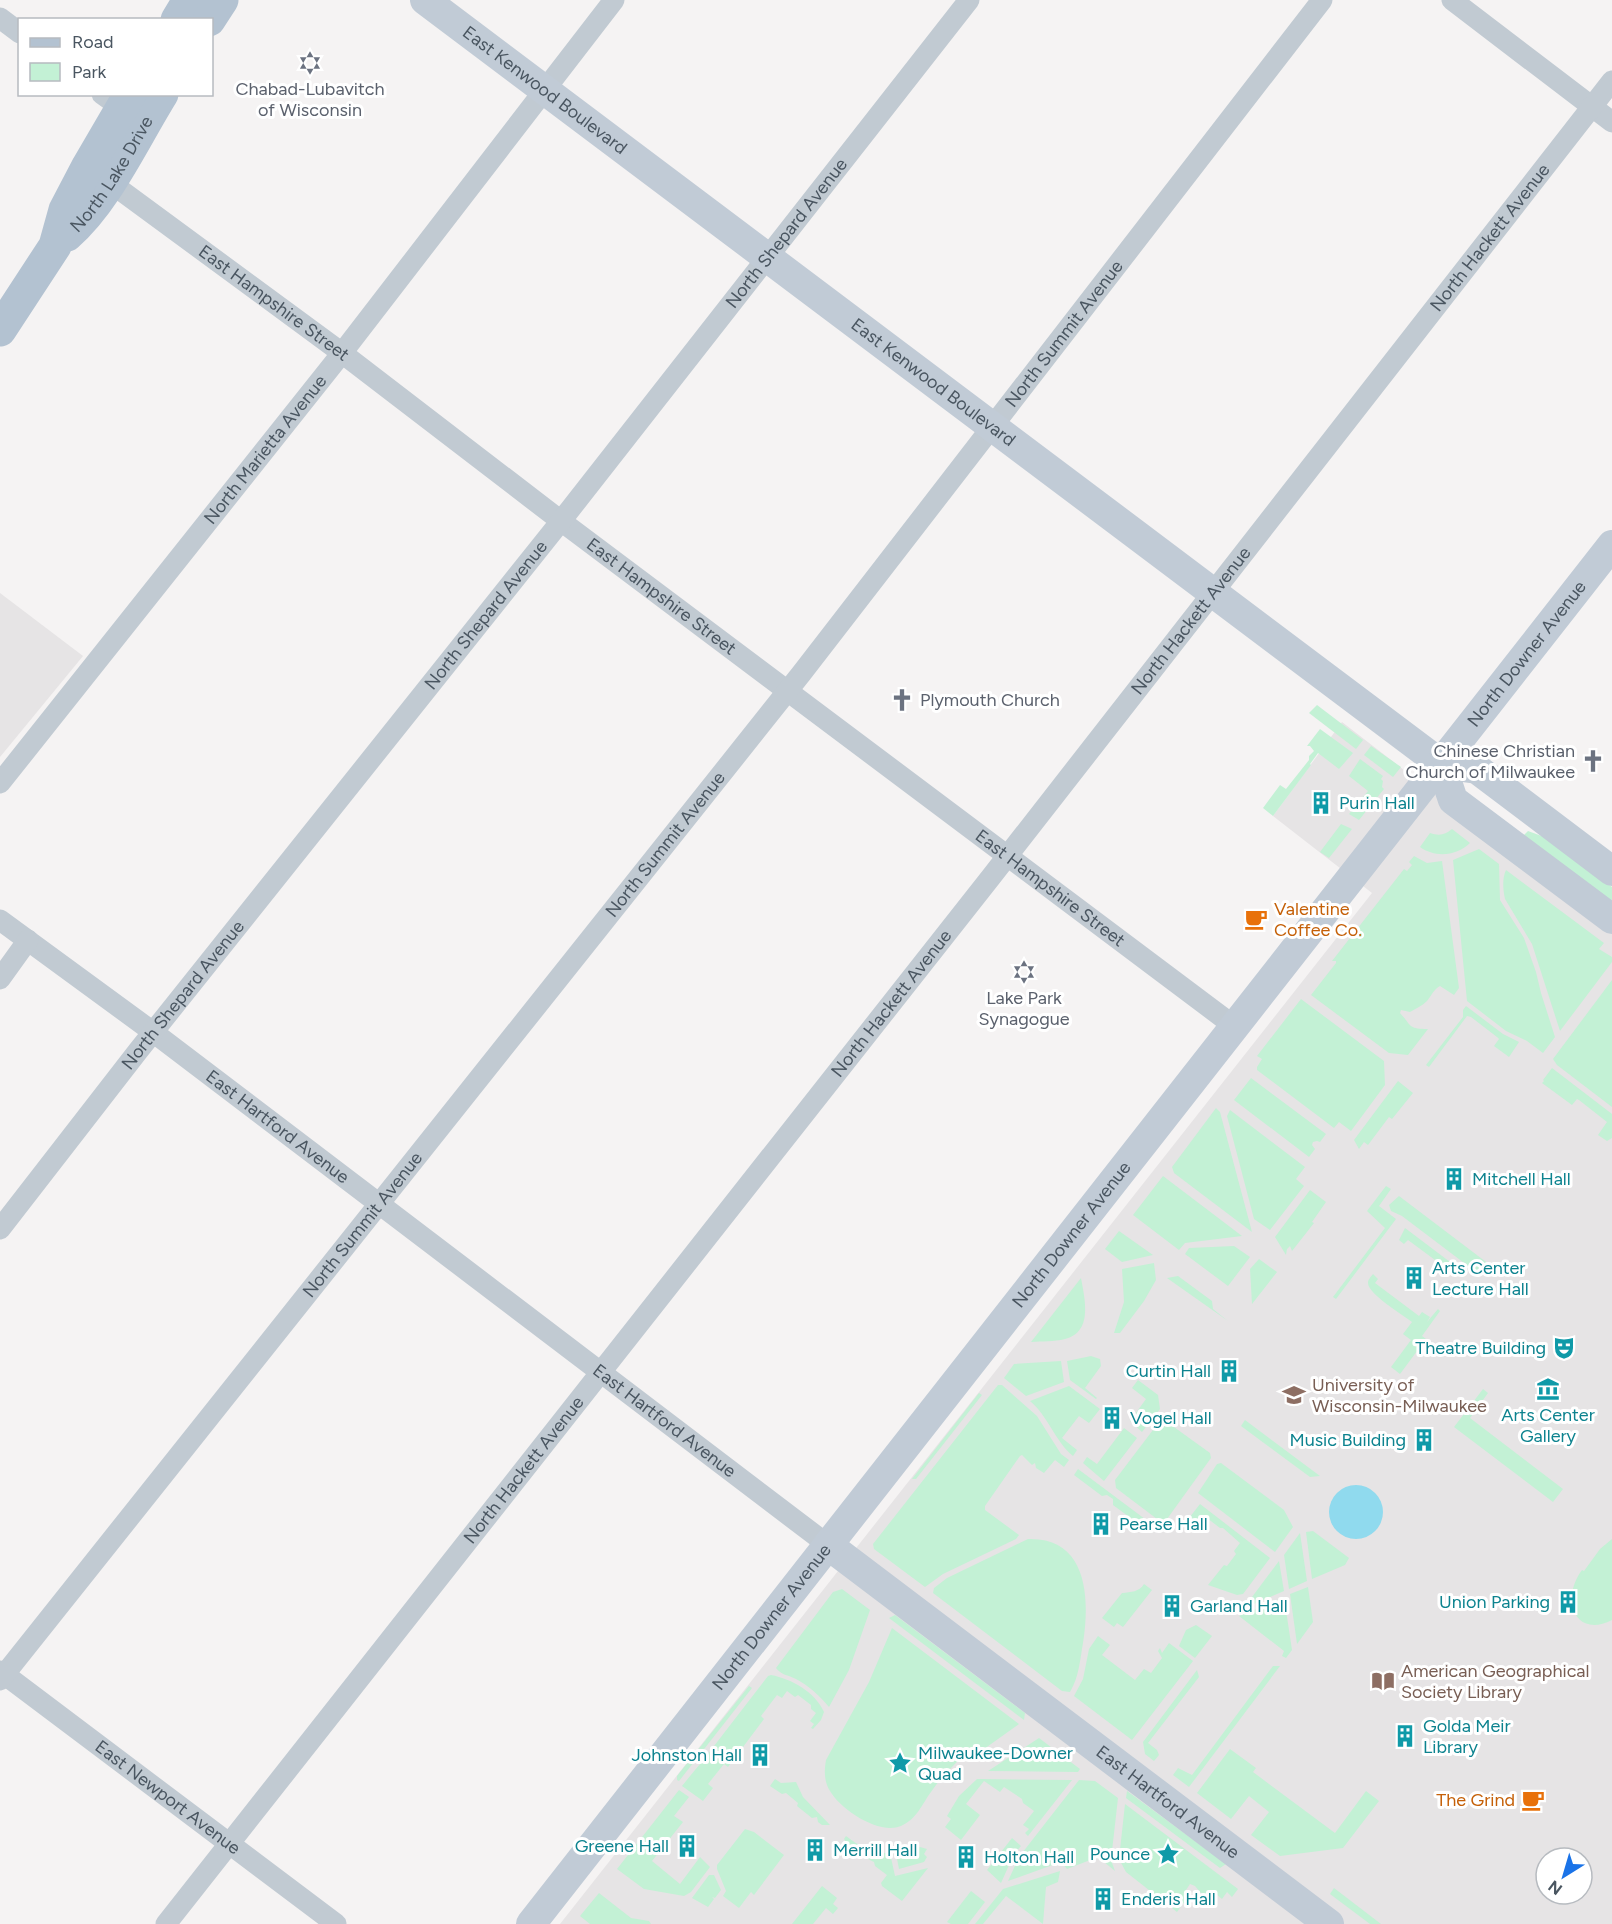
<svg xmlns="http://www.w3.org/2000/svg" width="1612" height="1924" font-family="Figtree,sans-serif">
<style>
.education{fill:#e6e4e5;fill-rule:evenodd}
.green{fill:#c3f1d5}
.water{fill:#90daee}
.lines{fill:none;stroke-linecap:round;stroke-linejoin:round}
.street{stroke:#c1cad2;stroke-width:21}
.secondary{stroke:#c1cbd6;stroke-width:30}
.primary{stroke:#b3c2d1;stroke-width:33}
.labels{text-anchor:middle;stroke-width:6;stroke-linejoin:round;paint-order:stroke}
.worship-label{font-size:18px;fill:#5b616d;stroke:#fff}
.street-label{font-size:18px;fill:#4a5661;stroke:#fff}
.culture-label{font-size:18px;fill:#0d838f;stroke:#fff;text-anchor:start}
.food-label{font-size:18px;fill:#c56008;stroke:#fff;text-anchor:start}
.education-label{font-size:18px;fill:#785e54;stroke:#fff;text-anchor:start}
</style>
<rect width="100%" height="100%" fill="#f5f3f3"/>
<g class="education">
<polygon points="0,593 83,656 0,757"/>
<path d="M1342 722 1612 931V1924H560L1372 893 1273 816ZM1546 1858H1582V1894H1546Z"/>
</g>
<g class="green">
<polygon points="1317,705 1363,740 1356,749 1309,713"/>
<polygon points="1320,729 1353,753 1339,769 1318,753 1310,764 1311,765 1273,816 1263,808 1280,785 1286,789 1309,760 1309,756 1314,751 1310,746 1307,746"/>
<polygon points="1371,746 1401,767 1393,777 1364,755"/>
<polygon points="1360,759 1383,776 1381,779 1383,781 1382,787 1384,789 1359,820 1349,814 1368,791 1349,776"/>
<polygon points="1341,824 1352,829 1329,858 1320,852"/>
<path d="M1452 829 1470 843C1457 856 1435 858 1420 847L1430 833C1439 836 1445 835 1452 829Z"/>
<polygon points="1528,831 1547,838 1612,887 1612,905 1522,837"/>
<polygon points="1479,849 1499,864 1500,900 1524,938 1536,972 1541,993 1555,1037 1543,1053 1527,1041 1506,1031 1467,1001 1453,860"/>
<path d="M1414 856 1427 863 1442 861 1459 988 1454 995 1440 986C1433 990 1432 995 1427 1001 1422 1006 1415 1009 1410 1012L1401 1010 1400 1013C1412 1026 1408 1029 1428 1029L1408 1055 1389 1053 1311 995 1336 963V961H1332L1404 869 1407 871 1412 865 1409 862Z"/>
<path d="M1506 870 1604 943 1599 949 1612 957V962L1560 1031 1532 944 1505 899C1503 890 1502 878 1506 870Z"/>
<polygon points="1612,980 1612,1107 1557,1065 1553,1059"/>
<polygon points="1301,999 1384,1061 1385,1085 1351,1131 1339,1122 1334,1128 1257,1070 1257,1067 1262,1059 1257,1056"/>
<polygon points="1466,1006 1503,1034 1519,1042 1509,1057 1494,1046 1499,1039 1497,1037 1471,1017 1467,1016 1429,1067 1426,1065 1463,1017 1463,1010"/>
<polygon points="1552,1068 1612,1114 1612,1138 1607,1141 1598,1135 1607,1122 1579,1100 1577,1099 1572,1105 1542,1083 1544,1081 1543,1080"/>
<polygon points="1251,1078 1326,1134 1320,1142 1317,1141 1313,1142 1312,1145 1315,1149 1309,1157 1234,1100"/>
<polygon points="1398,1081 1413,1093 1392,1119 1389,1117 1368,1145 1364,1142 1359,1149 1354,1140"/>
<polygon points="1216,1108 1220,1112 1252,1232 1174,1173 1172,1167"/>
<polygon points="1230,1110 1305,1167 1296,1179 1304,1186 1270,1230 1254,1219 1227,1116"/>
<polygon points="1163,1176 1242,1236 1185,1243 1179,1250 1133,1215"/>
<polygon points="1386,1186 1391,1189 1379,1206 1396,1219 1336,1299 1333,1297 1385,1228 1367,1211"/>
<polygon points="1310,1190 1326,1202 1312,1222 1314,1223 1292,1251 1290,1246 1287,1249 1286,1255 1275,1237"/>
<polygon points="1399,1196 1494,1268 1487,1276 1479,1269 1476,1272 1402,1216 1391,1211 1389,1205"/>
<polygon points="1405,1228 1458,1268 1454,1274 1408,1240 1404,1244 1399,1240"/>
<polygon points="1119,1231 1153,1255 1122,1262 1105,1249"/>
<polygon points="1234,1246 1250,1257 1228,1286 1185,1254 1189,1248"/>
<polygon points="1259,1259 1277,1272 1252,1304 1250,1269"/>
<polygon points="1154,1263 1156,1280 1144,1301 1120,1333 1114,1333 1124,1302 1122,1269"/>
<path d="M1373 1274 1378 1279 1375 1283 1419 1316 1422 1312 1430 1317 1427 1322 1438 1309 1440 1311 1422 1336 1426 1339 1400 1374 1391 1367 1411 1340 1403 1334 1412 1322C1403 1315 1368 1294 1368 1283 1368 1279 1371 1277 1373 1274Z"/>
<polygon points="1178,1276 1212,1301 1213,1309 1228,1321 1167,1278"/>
<path d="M1081 1278C1085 1300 1093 1332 1065 1339 1054 1342 1042 1341 1031 1342Z"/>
<polygon points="1091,1356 1100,1359 1101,1366 1085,1388 1097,1398 1096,1399 1070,1380 1067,1361"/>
<polygon points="1061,1361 1064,1382 1026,1396 1004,1378 1014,1364"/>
<polygon points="1138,1380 1158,1395 1160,1409 1142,1432 1130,1421 1146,1399 1132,1388"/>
<polygon points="998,1385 1002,1385 1037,1416 1061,1454 1069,1460 1064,1467 1055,1460 1044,1473 1036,1468 1035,1463 1032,1465 1022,1455 1020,1456 985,1506 985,1510 1019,1535 1016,1539 943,1574 925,1587 874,1549 873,1544"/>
<path d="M1069 1386 1100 1409 1089 1423 1079 1416 1062 1438 1077 1450 1073 1456C1055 1441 1048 1416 1030 1401Z"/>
<polygon points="1483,1389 1488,1393 1470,1418 1563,1489 1553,1502 1454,1427"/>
<polygon points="979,1393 982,1395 916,1479 912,1479"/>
<polygon points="1245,1420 1320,1476 1310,1477 1241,1426"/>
<polygon points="1159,1422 1167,1422 1210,1453 1211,1458 1167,1519 1163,1521 1157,1519 1116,1488 1115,1480"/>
<polygon points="1124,1428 1137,1438 1104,1481 1083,1463 1087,1457 1097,1464"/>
<polygon points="1221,1463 1284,1510 1293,1527 1275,1552 1198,1493 1217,1464"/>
<polygon points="1078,1469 1153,1525 1154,1529 1151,1533 1113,1505 1113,1499 1107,1495 1102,1496 1074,1475"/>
<polygon points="1200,1504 1270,1558 1243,1594 1237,1595 1208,1585 1224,1565 1227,1566 1236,1554 1234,1551 1240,1543 1223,1528 1220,1528 1207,1518 1200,1526 1191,1521 1186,1522"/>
<polygon points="1313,1531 1349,1558 1345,1565 1312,1579 1306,1532"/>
<polygon points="1300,1533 1307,1581 1289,1589 1284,1555"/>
<path d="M1028 1539C1088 1537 1090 1599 1083 1643 1080 1660 1079 1677 1070 1692L1062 1691 933 1593 934 1588 947 1578Z"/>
<path d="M1612 1539V1620C1575 1639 1560 1599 1582 1570L1584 1571 1600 1549Z"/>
<polygon points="1279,1561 1284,1591 1254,1604 1249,1601"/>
<path d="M1144 1584 1152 1590 1123 1627 1117 1623 1114 1627 1102 1618 1122 1593C1131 1592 1139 1592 1144 1584Z"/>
<polygon points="1308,1587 1313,1622 1297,1644 1290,1594"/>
<path d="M842 1589 870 1610 849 1670 829 1707C820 1696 809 1686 796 1679 788 1675 781 1675 776 1668L833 1592Z"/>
<polygon points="1284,1597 1292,1650 1286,1658 1282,1656 1284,1651 1239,1616"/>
<polygon points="895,1615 1025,1713 1024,1720 889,1618"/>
<polygon points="1196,1625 1212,1636 1195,1658 1179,1646 1186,1630"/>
<path d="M892 1628 1019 1724 970 1759 961 1762 959 1760C949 1770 939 1780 931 1792 922 1804 917 1819 901 1826 879 1835 841 1810 830 1791 824 1782 824 1770 826 1760L869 1682Z"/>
<polygon points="1098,1636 1110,1645 1102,1655 1135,1680 1144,1669 1151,1673 1162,1658 1158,1651 1160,1648 1162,1653 1169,1643 1193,1661 1132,1740 1074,1696 1083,1679 1089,1649"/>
<polygon points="1273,1666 1280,1666 1189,1787 1173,1775 1178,1768 1192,1775"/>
<polygon points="1197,1670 1199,1677 1148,1743 1157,1750 1159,1755 1154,1761 1145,1754 1143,1742"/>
<path d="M771 1675C792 1679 815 1692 824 1712L821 1720 813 1729 811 1728 814 1724 810 1721 816 1713 811 1709V1705L798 1695 795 1697 787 1691 782 1698 777 1695 761 1716 764 1719 728 1767 724 1764 708 1784 713 1788 703 1801 682 1786C693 1772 704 1760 714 1746L768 1676Z"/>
<polygon points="749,1686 752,1688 679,1781 677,1780 677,1776"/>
<polygon points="1039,1738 1080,1769 1078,1772 988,1771"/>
<polygon points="1230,1749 1256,1768 1253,1772 1335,1833 1366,1791 1379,1801 1343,1848 1280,1856 1251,1835 1269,1812 1249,1796 1231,1819 1197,1793"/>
<polygon points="775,1779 781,1783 796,1782 803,1797 830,1825 822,1825 818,1822 817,1817 812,1818 797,1806 798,1803 786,1793 782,1794 770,1786"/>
<polygon points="977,1779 981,1779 1072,1780 1028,1836 1025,1833 1029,1829 1023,1825 1034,1811 1023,1803 1022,1799 1004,1787 1000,1792 984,1781 966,1804 980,1815 961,1840 945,1827 951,1819 947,1816 959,1796"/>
<polygon points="1079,1780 1095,1781 1118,1798 1111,1860 1115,1871 1098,1857 1067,1869 1061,1862 1008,1881 1019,1857"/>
<polygon points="679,1790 689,1797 674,1816 683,1822 652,1861 680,1884 700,1857 710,1867 691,1892 684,1896 644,1889 617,1869"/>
<polygon points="1127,1791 1226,1864 1220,1868 1126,1798"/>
<polygon points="1125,1804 1238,1889 1232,1897 1227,1892 1222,1899 1214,1892 1209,1898 1204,1893 1201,1893 1195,1886 1190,1884 1186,1890 1190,1894 1177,1912 1126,1872 1119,1859"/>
<polygon points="745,1829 754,1832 784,1855 754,1895 751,1892 739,1908 723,1896 726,1891 717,1869 717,1865"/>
<path d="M846 1836C859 1846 873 1854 890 1853L895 1876 928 1868 902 1901 882 1886 881 1883 887 1875 875 1866 874 1862C863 1857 851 1850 844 1839Z"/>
<polygon points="1012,1838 1021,1846 1014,1854 1001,1883 987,1870"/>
<polygon points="920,1847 927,1849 924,1854 927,1857 924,1862 899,1869 896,1854"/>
<polygon points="1060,1871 1058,1882 1046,1887 1043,1924 1006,1896 983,1924 975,1924 1003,1889"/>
<polygon points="709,1875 714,1875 721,1890 715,1898 712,1897 714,1899 708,1907 692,1898"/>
<polygon points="822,1886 837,1898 833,1904 838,1908 833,1914 826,1908 813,1924 792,1924"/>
<polygon points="1334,1888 1381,1924 1370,1924 1330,1894"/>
<polygon points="971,1891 985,1902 968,1924 951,1924 947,1922"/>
<polygon points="599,1893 631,1918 649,1921 651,1924 590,1924 580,1916"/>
</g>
<circle class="water" cx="1356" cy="1512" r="27"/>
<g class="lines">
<g class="street">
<polyline points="1452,0 1612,122"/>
<polyline points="0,18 20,33"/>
<polyline points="102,94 131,115"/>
<path id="s1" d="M100 175 342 353 561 521 1234 1026"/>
<path id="s2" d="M0 783 342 353 614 0"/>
<path id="s3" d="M0 920 153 1032 828 1545"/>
<polyline points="0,979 28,940"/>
<path id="s4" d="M0 1229 138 1051 561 521 969 0"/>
<path id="s5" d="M0 1671 336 1924"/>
<path id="s6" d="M0 1680 801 674 1322 0"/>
<path id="s7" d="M166 1924 991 877 1612 81"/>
</g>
<g class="secondary">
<path id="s8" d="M425 0 1441 764 1477 769 1612 871"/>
<polyline points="1441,764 1453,800 1612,919"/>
<path id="s9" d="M828 1545 1329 1924"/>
<path id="s10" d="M531 1924 1612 545"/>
</g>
<g class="primary">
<polyline points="177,20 189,0"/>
<polyline points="209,20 222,0"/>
<path id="s11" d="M67 235C106 201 134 139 162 94"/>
<polyline points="0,330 55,246 65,210 88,166 130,94"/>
</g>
</g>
<defs>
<g id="synagogue-bare" transform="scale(1.8)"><path d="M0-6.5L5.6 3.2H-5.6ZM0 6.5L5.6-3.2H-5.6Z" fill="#6b7280" stroke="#fff" stroke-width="2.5" paint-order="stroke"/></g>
<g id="church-bare" transform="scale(1.8)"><path d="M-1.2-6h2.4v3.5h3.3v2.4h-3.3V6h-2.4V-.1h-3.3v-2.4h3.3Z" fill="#6b7280" stroke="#fff" stroke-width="2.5" paint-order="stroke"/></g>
<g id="building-bare" transform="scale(1.8)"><path d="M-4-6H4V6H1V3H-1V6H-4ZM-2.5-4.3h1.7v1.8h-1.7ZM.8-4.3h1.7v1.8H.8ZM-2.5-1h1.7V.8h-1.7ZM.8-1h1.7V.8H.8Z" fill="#0f9aa8" stroke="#fff" stroke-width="2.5" paint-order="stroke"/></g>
<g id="cafe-bare" transform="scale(1.8)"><path d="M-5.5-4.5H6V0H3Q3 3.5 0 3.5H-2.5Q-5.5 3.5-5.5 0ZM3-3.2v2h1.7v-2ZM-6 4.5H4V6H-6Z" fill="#e8710a" stroke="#fff" stroke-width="2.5" paint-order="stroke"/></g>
<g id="theatre-bare" transform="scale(1.8)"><path d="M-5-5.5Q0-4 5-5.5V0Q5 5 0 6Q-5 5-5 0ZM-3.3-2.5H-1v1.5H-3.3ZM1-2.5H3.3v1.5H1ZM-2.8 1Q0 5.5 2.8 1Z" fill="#0f9aa8" stroke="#fff" stroke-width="2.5" paint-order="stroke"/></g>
<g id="museum-bare" transform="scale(1.8)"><path d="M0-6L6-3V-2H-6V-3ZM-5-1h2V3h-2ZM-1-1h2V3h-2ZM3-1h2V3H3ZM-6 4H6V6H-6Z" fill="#0f9aa8" stroke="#fff" stroke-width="2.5" paint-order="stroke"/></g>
<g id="university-bare" transform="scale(1.8)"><path d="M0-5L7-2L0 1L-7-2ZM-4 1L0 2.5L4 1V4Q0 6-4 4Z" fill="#8d6e63" stroke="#fff" stroke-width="2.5" paint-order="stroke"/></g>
<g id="library-bare" transform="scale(1.8)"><path d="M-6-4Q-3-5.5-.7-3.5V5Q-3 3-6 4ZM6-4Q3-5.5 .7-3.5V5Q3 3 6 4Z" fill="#8d6e63" stroke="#fff" stroke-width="2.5" paint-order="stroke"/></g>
<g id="sight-bare" transform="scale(1.8)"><path d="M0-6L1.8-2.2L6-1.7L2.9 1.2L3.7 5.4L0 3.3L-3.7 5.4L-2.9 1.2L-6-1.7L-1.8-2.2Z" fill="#0f9aa8" stroke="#fff" stroke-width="2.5" paint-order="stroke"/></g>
</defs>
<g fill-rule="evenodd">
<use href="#synagogue-bare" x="310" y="63"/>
<use href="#church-bare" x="902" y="700"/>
<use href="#church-bare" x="1593" y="761"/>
<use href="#building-bare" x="1321" y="803"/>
<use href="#cafe-bare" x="1256" y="919"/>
<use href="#synagogue-bare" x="1024" y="972"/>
<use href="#building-bare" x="1454" y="1179"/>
<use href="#building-bare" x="1414" y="1278"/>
<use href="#theatre-bare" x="1564" y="1348"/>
<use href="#building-bare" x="1229" y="1371"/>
<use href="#museum-bare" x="1548" y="1389"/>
<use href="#university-bare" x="1294" y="1395"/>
<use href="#building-bare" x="1112" y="1418"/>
<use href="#building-bare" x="1424" y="1440"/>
<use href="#building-bare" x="1101" y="1524"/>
<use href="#building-bare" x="1568" y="1602"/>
<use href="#building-bare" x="1172" y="1606"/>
<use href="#library-bare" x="1383" y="1681"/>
<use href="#building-bare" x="1405" y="1736"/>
<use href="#building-bare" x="760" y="1755"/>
<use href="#sight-bare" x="900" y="1763"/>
<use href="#cafe-bare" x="1533" y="1800"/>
<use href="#building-bare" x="687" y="1846"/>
<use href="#building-bare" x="815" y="1850"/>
<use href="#sight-bare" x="1168" y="1854"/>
<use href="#building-bare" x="966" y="1857"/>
<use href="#building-bare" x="1103" y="1899"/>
</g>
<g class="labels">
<g class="worship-label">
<text x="310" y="95">Chabad-Lubavitch<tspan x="310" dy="21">of Wisconsin</tspan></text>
<text x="920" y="706" text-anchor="start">Plymouth Church</text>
<text x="1575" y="757" text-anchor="end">Chinese Christian<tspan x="1575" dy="21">Church of Milwaukee</tspan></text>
<text x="1024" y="1004">Lake Park<tspan x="1024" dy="21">Synagogue</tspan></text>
</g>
<g class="street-label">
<text dy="6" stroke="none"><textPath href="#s8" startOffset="150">East Kenwood Boulevard</textPath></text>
<text dy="6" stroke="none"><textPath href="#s11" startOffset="76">North Lake Drive</textPath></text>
<text dy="6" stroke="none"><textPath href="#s4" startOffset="1269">North Shepard Avenue</textPath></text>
<text dy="6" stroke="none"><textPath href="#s7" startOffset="2144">North Hackett Avenue</textPath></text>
<text dy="6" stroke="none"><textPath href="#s1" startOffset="216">East Hampshire Street</textPath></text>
<text dy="6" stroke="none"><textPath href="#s6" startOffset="1716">North Summit Avenue</textPath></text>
<text dy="6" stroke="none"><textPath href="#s8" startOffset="636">East Kenwood Boulevard</textPath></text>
<text dy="6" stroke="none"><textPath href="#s2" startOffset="426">North Marietta Avenue</textPath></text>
<text dy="6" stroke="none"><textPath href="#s1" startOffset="702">East Hampshire Street</textPath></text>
<text dy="6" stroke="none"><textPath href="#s4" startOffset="783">North Shepard Avenue</textPath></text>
<text dy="6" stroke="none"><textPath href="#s7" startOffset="1658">North Hackett Avenue</textPath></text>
<text dy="6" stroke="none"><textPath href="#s10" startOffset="1614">North Downer Avenue</textPath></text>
<text dy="6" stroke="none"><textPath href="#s6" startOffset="1068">North Summit Avenue</textPath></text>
<text dy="6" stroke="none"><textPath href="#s1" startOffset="1188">East Hampshire Street</textPath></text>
<text dy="6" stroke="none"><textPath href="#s4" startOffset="297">North Shepard Avenue</textPath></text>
<text dy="6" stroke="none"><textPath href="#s7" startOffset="1172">North Hackett Avenue</textPath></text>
<text dy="6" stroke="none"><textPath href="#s3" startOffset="346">East Hartford Avenue</textPath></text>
<text dy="6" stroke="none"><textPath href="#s6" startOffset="582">North Summit Avenue</textPath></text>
<text dy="6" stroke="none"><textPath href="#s10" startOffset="876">North Downer Avenue</textPath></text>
<text dy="6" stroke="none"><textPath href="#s3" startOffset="832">East Hartford Avenue</textPath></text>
<text dy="6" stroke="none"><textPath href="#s7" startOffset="578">North Hackett Avenue</textPath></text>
<text dy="6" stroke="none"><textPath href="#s10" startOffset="390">North Downer Avenue</textPath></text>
<text dy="6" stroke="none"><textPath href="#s5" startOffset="210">East Newport Avenue</textPath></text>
<text dy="6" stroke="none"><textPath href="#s9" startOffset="426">East Hartford Avenue</textPath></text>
</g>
<g class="culture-label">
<text x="1339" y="809">Purin Hall</text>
<text x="1472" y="1185">Mitchell Hall</text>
<text x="1432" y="1274">Arts Center<tspan x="1432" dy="21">Lecture Hall</tspan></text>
<text x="1546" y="1354" text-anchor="end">Theatre Building</text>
<text x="1211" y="1377" text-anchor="end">Curtin Hall</text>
<text x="1548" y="1421" text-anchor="middle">Arts Center<tspan x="1548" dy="21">Gallery</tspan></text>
<text x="1130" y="1424">Vogel Hall</text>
<text x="1406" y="1446" text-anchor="end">Music Building</text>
<text x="1119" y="1530">Pearse Hall</text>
<text x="1550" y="1608" text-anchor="end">Union Parking</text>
<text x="1190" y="1612">Garland Hall</text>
<text x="1423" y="1732">Golda Meir<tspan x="1423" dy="21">Library</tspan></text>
<text x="918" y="1759">Milwaukee-Downer<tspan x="918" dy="21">Quad</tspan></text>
<text x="742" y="1761" text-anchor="end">Johnston Hall</text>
<text x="669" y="1852" text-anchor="end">Greene Hall</text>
<text x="833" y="1856">Merrill Hall</text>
<text x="1150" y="1860" text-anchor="end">Pounce</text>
<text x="984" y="1863">Holton Hall</text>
<text x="1121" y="1905">Enderis Hall</text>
</g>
<g class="food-label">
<text x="1274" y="915">Valentine<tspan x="1274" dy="21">Coffee Co.</tspan></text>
<text x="1515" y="1806" text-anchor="end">The Grind</text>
</g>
<g class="education-label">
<text x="1312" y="1391">University of<tspan x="1312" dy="21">Wisconsin-Milwaukee</tspan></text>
<text x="1401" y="1677">American Geographical<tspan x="1401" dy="21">Society Library</tspan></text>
</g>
</g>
<rect x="18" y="18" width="195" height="78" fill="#ffffff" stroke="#b7bbc0" stroke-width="1.5"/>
<rect x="30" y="38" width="30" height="9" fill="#b3c2d1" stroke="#b7bbc0" stroke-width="1.5"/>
<text x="72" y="48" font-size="18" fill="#4a5661">Road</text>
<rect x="30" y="63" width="30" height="18" fill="#c3f1d5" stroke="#b7bbc0" stroke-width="1.5"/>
<text x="72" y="78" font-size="18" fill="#4a5661">Park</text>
<g transform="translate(1564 1876) rotate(217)"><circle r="28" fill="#ffffff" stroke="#b7bbc0" stroke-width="1.5"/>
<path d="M0-4.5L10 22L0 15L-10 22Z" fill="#1a73e8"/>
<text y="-9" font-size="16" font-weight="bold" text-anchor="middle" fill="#4a5661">N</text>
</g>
</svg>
